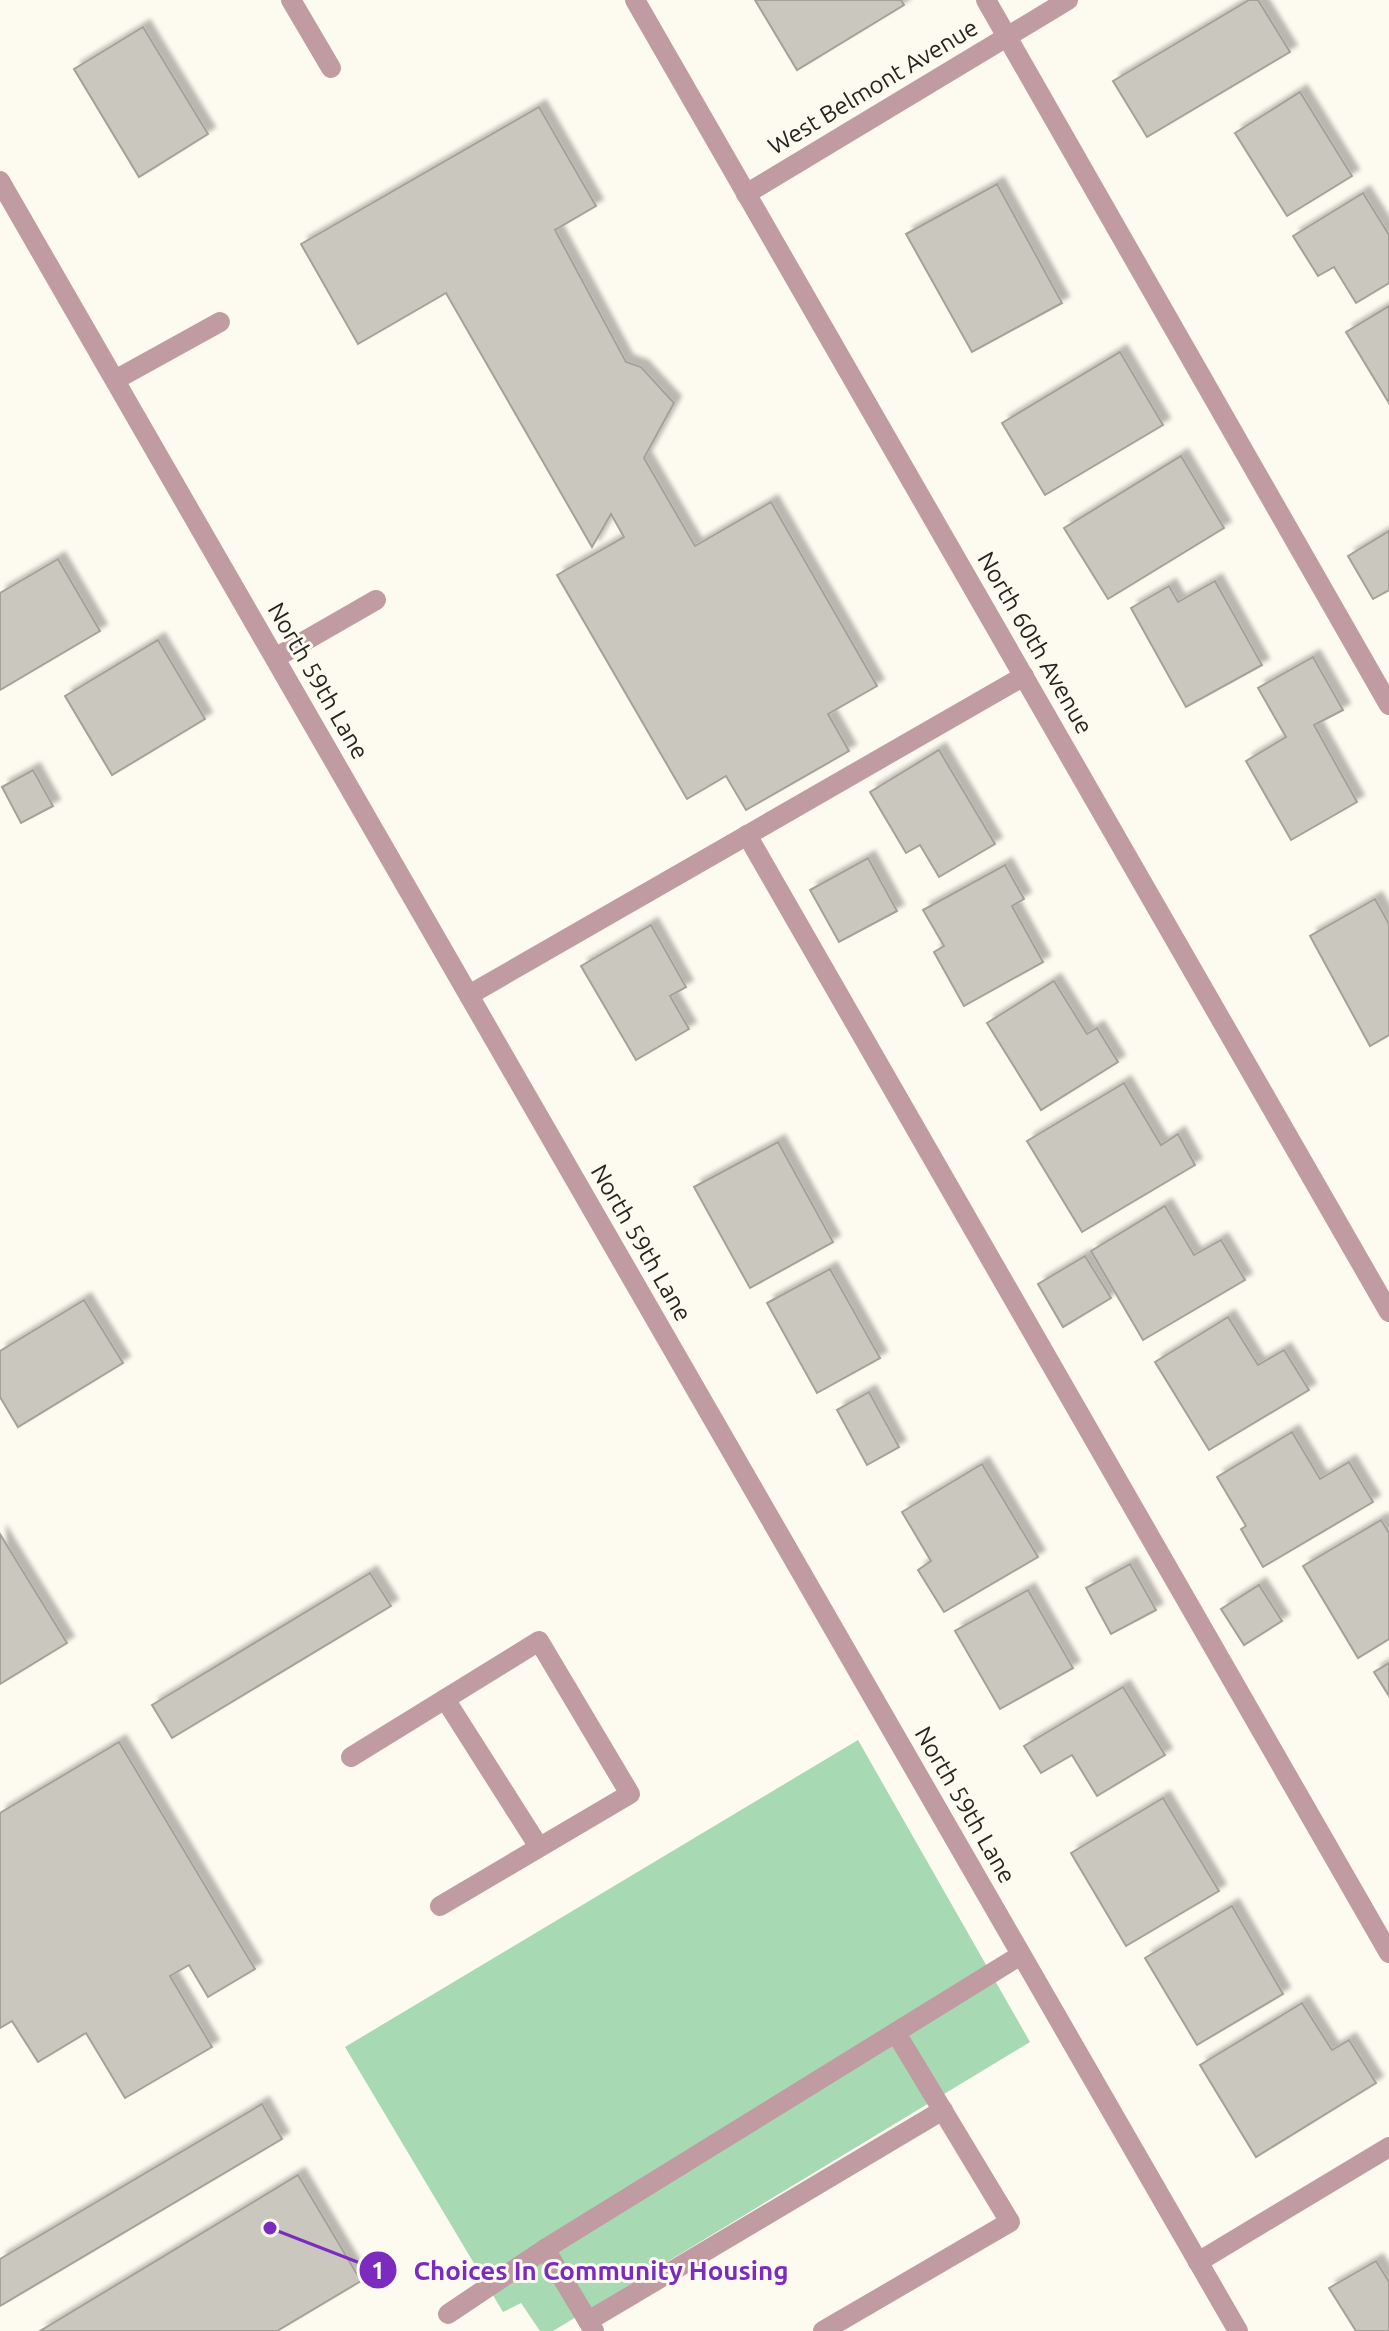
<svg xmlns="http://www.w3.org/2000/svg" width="1389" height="2331" font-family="Ubuntu,sans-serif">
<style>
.green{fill:#a7d9b3}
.building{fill:#cac8be;stroke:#a4a298;stroke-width:2;filter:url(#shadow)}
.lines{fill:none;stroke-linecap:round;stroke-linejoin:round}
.lane{stroke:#c09ba2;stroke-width:20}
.street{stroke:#c09ba2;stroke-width:20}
.labels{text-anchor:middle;stroke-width:6;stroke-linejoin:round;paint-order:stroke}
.street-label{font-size:24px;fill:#262521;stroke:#fdfaf0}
.leader{fill:none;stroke:#7b2cbf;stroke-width:3}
.callout-dot{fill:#7b2cbf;stroke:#fdfaf0;stroke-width:3}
.mark-label{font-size:24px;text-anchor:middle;font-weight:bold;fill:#fff}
.callout-label{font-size:26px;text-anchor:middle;font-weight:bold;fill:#7b2cbf;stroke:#fdfaf0;stroke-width:6;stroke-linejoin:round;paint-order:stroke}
</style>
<defs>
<filter id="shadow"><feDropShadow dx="7" dy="-7" stdDeviation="2" flood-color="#0004"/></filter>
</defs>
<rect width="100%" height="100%" fill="#fdfaf0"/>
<polygon class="green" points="858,1740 1030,2042 553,2331 540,2331 521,2303 503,2312 345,2047"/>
<g class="building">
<polygon points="755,0 901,0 904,5 797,70"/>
<polygon points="1249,0 1258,0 1290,52 1147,137 1113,81"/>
<polygon points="143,27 208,134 139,177 74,69"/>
<polygon points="1300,92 1352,176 1287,216 1235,133"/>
<polygon points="539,107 596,206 555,230 626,362 641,367 674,403 644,458 695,546 771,502 877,686 828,714 849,751 746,810 726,776 687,799 557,575 624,537 611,514 592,547 446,293 358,344 301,244"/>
<polygon points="997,184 1062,303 972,352 906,234"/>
<polygon points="1363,193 1389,235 1389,283 1356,303 1334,267 1318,276 1293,236"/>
<polygon points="1389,306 1389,403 1346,332"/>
<polygon points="1120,352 1163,425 1045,495 1002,423"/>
<polygon points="1181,456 1224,528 1108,599 1064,528"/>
<polygon points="1389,531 1389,590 1373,599 1348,556"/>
<polygon points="58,559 100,631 0,690 0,593"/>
<polygon points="1215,581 1262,665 1186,707 1131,608 1169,586 1178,602"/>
<polygon points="158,640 205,719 112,775 65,696"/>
<polygon points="1313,657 1343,710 1314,725 1357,802 1291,840 1246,761 1286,737 1258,688"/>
<polygon points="939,750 995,844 939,877 920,845 906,853 870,792"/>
<polygon points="33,770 53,806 21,823 2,787"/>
<polygon points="868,858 897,911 839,942 810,890"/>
<polygon points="1005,865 1024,899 1012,906 1043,962 964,1006 934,952 944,946 923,910"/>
<polygon points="1375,899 1389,924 1389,1035 1370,1046 1310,936"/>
<polygon points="651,925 686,987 670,996 689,1029 636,1060 581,966"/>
<polygon points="1054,981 1087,1034 1097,1028 1118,1062 1041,1110 987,1023"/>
<polygon points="1124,1083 1161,1145 1178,1134 1195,1165 1082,1232 1027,1141"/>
<polygon points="778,1142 833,1242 750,1288 694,1187"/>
<polygon points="1165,1206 1194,1255 1221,1240 1245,1280 1143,1340 1091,1251"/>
<polygon points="1085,1256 1111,1298 1063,1327 1038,1284"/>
<polygon points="830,1269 880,1358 817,1393 767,1303"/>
<polygon points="84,1300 123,1363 18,1427 0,1397 0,1351"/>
<polygon points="1228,1317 1258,1365 1284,1350 1309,1390 1209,1450 1155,1362"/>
<polygon points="869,1392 899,1447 867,1465 837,1410"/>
<polygon points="1292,1432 1320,1479 1349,1462 1373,1502 1263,1567 1241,1529 1246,1526 1217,1477"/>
<polygon points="982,1464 1038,1557 944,1612 918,1570 931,1561 902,1512"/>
<polygon points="1381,1520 1389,1533 1389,1639 1358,1658 1303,1566"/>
<polygon points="0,1534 67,1643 0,1684"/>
<polygon points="1130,1564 1156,1610 1111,1634 1086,1588"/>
<polygon points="370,1573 391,1606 172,1738 152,1705"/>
<polygon points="1259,1585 1282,1621 1244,1645 1221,1609"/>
<polygon points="1028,1590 1073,1668 1000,1709 955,1631"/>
<polygon points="1389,1663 1389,1696 1374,1672"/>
<polygon points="1123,1687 1165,1755 1097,1796 1072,1755 1041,1773 1024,1746"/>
<polygon points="119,1742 255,1969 208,1997 189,1965 170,1976 212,2047 125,2098 86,2033 38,2062 12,2021 0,2028 0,1813"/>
<polygon points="1163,1798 1219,1891 1126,1946 1071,1853"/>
<polygon points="1232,1906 1283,1994 1197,2045 1145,1958"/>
<polygon points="1302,2003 1332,2050 1349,2040 1376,2083 1256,2157 1200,2065"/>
<polygon points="262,2104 282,2139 0,2306 0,2259"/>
<polygon points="298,2175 361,2281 277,2331 40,2331"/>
<polygon points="1376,2261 1389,2282 1389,2331 1356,2331 1329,2288"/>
</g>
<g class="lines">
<g class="lane">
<polyline points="291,0 331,68"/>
<polyline points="986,0 1389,705"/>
<polyline points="115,380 220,322"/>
<polyline points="275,658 376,600"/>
<polyline points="747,835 1389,1953"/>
<polyline points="469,995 1024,676"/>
<polyline points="445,1699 539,1847"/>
<polyline points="351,1757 539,1641 630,1794 440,1906"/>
<polyline points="545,2249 594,2331"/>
<polyline points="448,2314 545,2249 1021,1955"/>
<polyline points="588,2321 943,2110"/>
<polyline points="823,2331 1010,2222 896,2033"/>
</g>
<g class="street">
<polyline points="635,0 1389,1312"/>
<polyline points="0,181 1238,2331"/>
<polyline points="746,194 1068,0"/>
<polyline points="1198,2262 1389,2147"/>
</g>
</g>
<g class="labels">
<g class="street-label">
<text transform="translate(873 87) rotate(-31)" y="8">West Belmont Avenue</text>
<text transform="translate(1035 643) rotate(60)" y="8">North 60th Avenue</text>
<text transform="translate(318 681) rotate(60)" y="8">North 59th Lane</text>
<text transform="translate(641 1243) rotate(60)" y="8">North 59th Lane</text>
<text transform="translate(965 1805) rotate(60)" y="8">North 59th Lane</text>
</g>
</g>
<path class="leader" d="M270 2228L378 2270"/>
<g class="callout-dot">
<circle cx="270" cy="2228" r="8"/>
<circle cx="378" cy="2270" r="20"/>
</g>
<g class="mark-label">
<text x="378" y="2279">1</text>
</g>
<g class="callout-label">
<text x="601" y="2280">Choices In Community Housing</text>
</g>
</svg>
